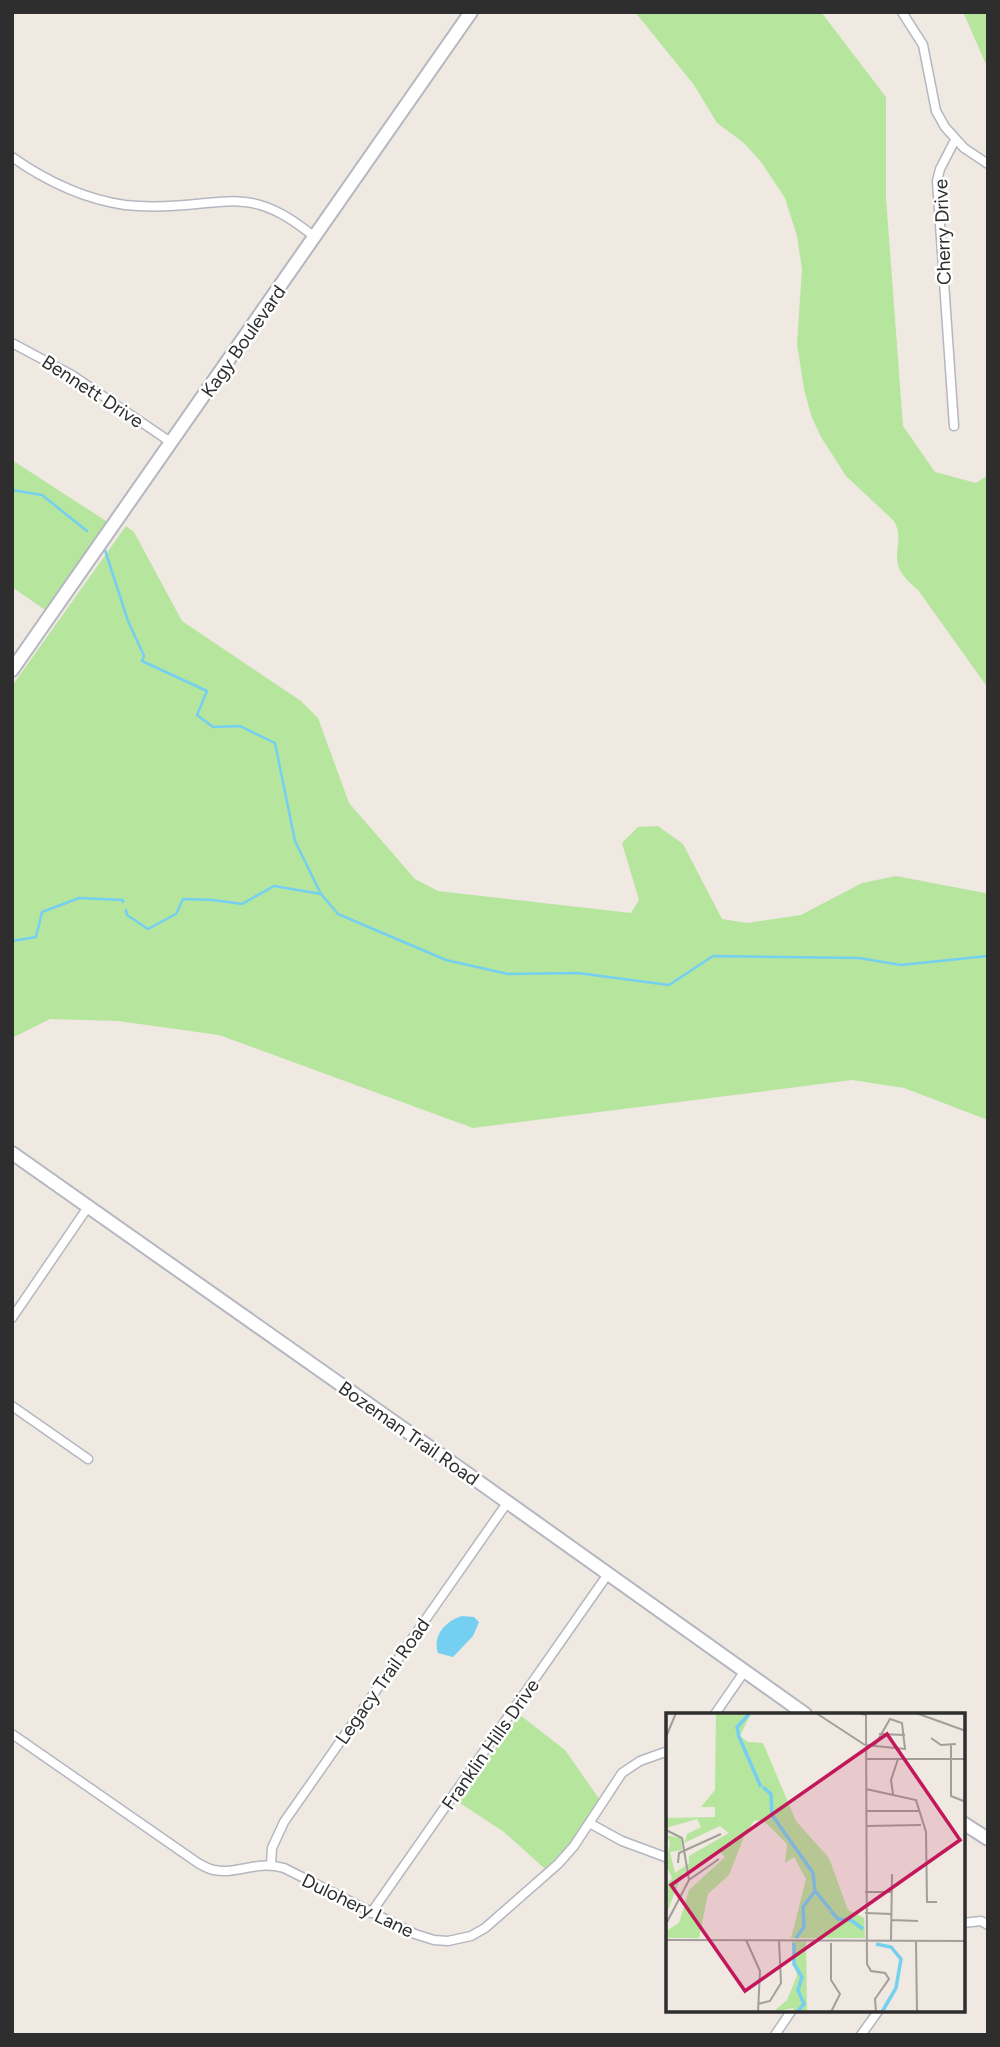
<svg xmlns="http://www.w3.org/2000/svg" width="1000" height="2047" font-family="Figtree,sans-serif">
<style>
.green{fill:#b6e59e}
.water{fill:#75cff0}
.lines{fill:none;stroke-linecap:round;stroke-linejoin:round}
.stream{stroke:#75cff0;stroke-width:2.5}
.street-casing{stroke:#b4b7c1;stroke-width:11}
.secondary-casing{stroke:#b4b7c1;stroke-width:16}
.street{stroke:#fff;stroke-width:8}
.secondary{stroke:#fff;stroke-width:12}
.labels{text-anchor:middle;stroke-width:5;stroke-linejoin:round;paint-order:stroke}
.street-label{font-size:19px;fill:#2e2e2e;stroke:#fff}
.inset-river{fill:none;stroke:#75cff0;stroke-width:3.5}
.inset-road{fill:none;stroke:#a29e99;stroke-width:2}
.view{fill:#c2185b;fill-opacity:0.15;stroke:#c2185b;stroke-width:3.5}
.inset-edge{fill:none;stroke:#2e2e2e;stroke-width:3.5}
</style>
<rect width="100%" height="100%" fill="#efe9e1"/>
<g class="green">
<path d="M635 12H821L886 97V198L903 426 935 472 976 483 988 475V688L918 590C911 584 903 577 899 568 893 551 904 539 894 521L846 476 821 437 811 415 804 389 797 344 802 269 797 236 785 198 761 162 744 143 717 123 694 85Z"/>
<polygon points="962,12 988,12 988,69 965,16"/>
<polygon points="12,460 109,523 48,612 12,587"/>
<polygon points="126,526 134,532 182,621 301,701 318,718 349,803 415,879 438,891 631,913 639,900 622,843 638,827 658,826 683,844 722,919 747,923 801,915 862,883 896,876 985,893 988,892 988,1120 904,1088 852,1080 473,1128 219,1035 118,1021 50,1019 12,1038 12,686"/>
<polygon points="520,1715 565,1750 600,1800 577,1836 545,1869 504,1832 457,1801"/>
</g>
<path class="water" d="M462 1616 474 1617 479 1622 473 1636 453 1657 438 1653C432 1635 446 1621 462 1616Z"/>
<g class="lines">
<g class="stream">
<polyline points="12,490 42,495 87,531"/>
<polyline points="103,548 105,550 128,621 144,656 142,661 207,691 197,715 213,727 240,726 275,743 295,841 321,894 338,914 446,960 508,974 578,973 669,985 713,956 859,958 901,965 988,956"/>
<polyline points="126,910 127,915 148,929 176,914 183,899 213,900 242,904 274,886 321,894"/>
<polyline points="12,941 36,937 42,912 79,898 123,900 123,902"/>
</g>
<g class="street-casing">
<g id="street">
<polyline points="902,12 923,45 936,111 945,127 964,148 988,164"/>
<path d="M12 157C46 181 84 199 125 205 152 208 180 206 206 203 224 202 242 199 260 205 281 211 298 224 315 237"/>
<polyline points="12,343 72,375 172,443"/>
<polyline points="954,426 937,181 940,169 955,140"/>
<polyline points="12,1318 88,1207"/>
<polyline points="12,1406 88,1459"/>
<polyline points="715,1714 744,1672"/>
<path d="M12 1734 198 1863C203 1866 209 1869 214 1870 238 1875 255 1860 284 1868L415 1934 434 1940 448 1941 471 1936 485 1928 558 1864 574 1846 622 1773 640 1761 668 1751"/>
<polyline points="591,1824 622,1841 668,1858"/>
<polyline points="271,1865 272,1848 284,1822 507,1503"/>
<polyline points="371,1913 608,1574"/>
<polyline points="963,1923 981,1921 988,1925"/>
<polyline points="775,2035 792,2010"/>
<polyline points="861,2035 879,2010"/>
</g>
</g>
<g class="secondary-casing">
<g id="secondary">
<polyline points="12,670 471,12"/>
<polyline points="12,1153 472,1477 805,1714"/>
<polyline points="963,1823 988,1839"/>
</g>
</g>
<use href="#street" class="street"/>
<use href="#secondary" class="secondary"/>
</g>
<g class="labels">
<g class="street-label">
<text transform="translate(942 232) rotate(-92)" y="7">Cherry Drive</text>
<text transform="translate(243 341) rotate(-55)" y="7">Kagy Boulevard</text>
<text transform="translate(93 391) rotate(33)" y="7">Bennett Drive</text>
<text transform="translate(409 1433) rotate(35)" y="7">Bozeman Trail Road</text>
<text transform="translate(382 1681) rotate(-55)" y="7">Legacy Trail Road</text>
<text transform="translate(490 1744) rotate(-55)" y="7">Franklin Hills Drive</text>
<text transform="translate(358 1905) rotate(26)" y="7">Dulohery Lane</text>
</g>
</g>
<g transform="translate(666 1713)">
<rect width="299" height="299" fill="#efe9e1"/>
<path d="M50 0H85L74 23 82 29 97 30 130 108 163 145 182 197 198 205 199 225H125L140 166 128 144 119 150 121 131 97 107 88 108 79 121 63 162 42 181 33 225H0V218L13 210 23 177 59 144 53 138 16 161 0 202V173L6 165 0 151 4 129 0 122 15 125 16 137 4 139 9 160 23 150V143L63 120 54 113 18 130 21 121 35 114 31 106 0 115V105L49 104V94H35L49 77ZM126 228H140L141 299H127L128 295 107 299 121 287 131 263Z" fill="#b6e59e"/>
<path class="inset-river" d="M84 0 71 14 73 24 95 74M97 74 105 81 106 102 147 160 149 178 137 194 138 214 130 225M150 179 165 197M165 198 172 206 185 207 197 216M128 230V251L136 264 132 277 138 291 131 299M210 231 225 234 235 246 230 275 216 299"/>
<path class="inset-road" d="M113 0H150M150 0 199 32M192 0 200 2 201 251 205 258 219 260 223 266 209 286 210 299M250 0 300 18M213 21 239 22M0 24 10 0M265 25 275 32 290 31M199 32 239 36 236 10 224 6 209 32M285 32V83L300 89M200 46H300M200 76 250 87 260 119 261 189H271M227 81 225 67 232 46M200 98H253M200 113 255 112M0 117 16 125 23 167M12 150 13 140 55 121M199 179H226M199 200 226 201M226 207 252 208M0 211 23 167 53 146M0 227 300 228M80 227 94 258 92 299M225 227 226 161M250 228 251 299M92 291 104 288 115 270 113 228M165 299 174 281 165 267V230"/>
<path class="view" d="M221 21 294 127 79 278 5 172Z"/>
<rect width="299" height="299" class="inset-edge"/>
</g>
<rect width="1000" height="2047" fill="none" stroke="#2e2e2e" stroke-width="28"/>
</svg>
